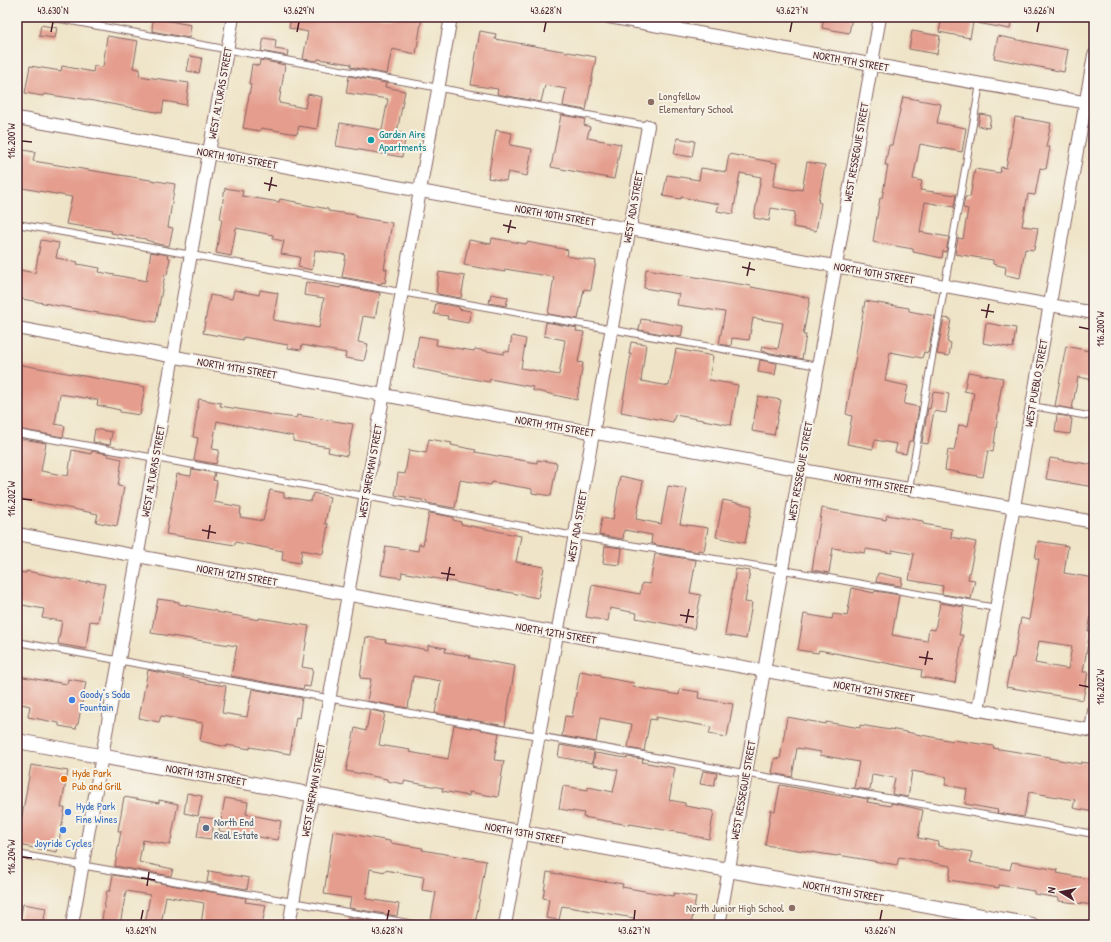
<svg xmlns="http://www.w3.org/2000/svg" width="1111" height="942" font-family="'Patrick Hand',sans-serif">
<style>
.building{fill:#e59e8e;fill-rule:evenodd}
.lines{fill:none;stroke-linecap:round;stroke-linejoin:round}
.service-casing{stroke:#846462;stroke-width:8}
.minor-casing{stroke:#846462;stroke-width:14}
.tertiary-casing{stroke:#846462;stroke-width:16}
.service{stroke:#fff;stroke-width:6}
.minor{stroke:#fff;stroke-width:12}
.tertiary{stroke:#fff;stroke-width:14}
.ticks{fill:none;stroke:#4a1f2b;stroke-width:1.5}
.education-dot{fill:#8d6e63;stroke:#f7f3e8;stroke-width:1.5}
.culture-dot{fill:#0f9aa8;stroke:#f7f3e8;stroke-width:1.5}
.shop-dot{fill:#3f7fe0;stroke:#f7f3e8;stroke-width:1.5}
.food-dot{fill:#e8710a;stroke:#f7f3e8;stroke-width:1.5}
.service-dot{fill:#5c6f8a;stroke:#f7f3e8;stroke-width:1.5}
.labels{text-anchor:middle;stroke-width:4;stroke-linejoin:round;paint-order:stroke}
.street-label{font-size:11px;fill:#4a1f2b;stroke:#f7f3e8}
.education-label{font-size:11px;fill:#785e54;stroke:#f7f3e8;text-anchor:start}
.culture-label{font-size:11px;fill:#0d838f;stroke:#f7f3e8;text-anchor:start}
.shop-label{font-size:11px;fill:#366cbe;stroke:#f7f3e8;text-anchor:start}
.food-label{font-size:11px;fill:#c56008;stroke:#f7f3e8;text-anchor:start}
.service-label{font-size:11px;fill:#4e5e75;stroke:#f7f3e8;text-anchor:start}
.neatline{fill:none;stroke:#4a1f2b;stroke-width:1.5}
.ticks-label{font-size:10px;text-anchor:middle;fill:#4a1f2b}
</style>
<rect width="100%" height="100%" fill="#f7f3e8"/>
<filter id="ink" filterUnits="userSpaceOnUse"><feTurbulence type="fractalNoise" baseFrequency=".025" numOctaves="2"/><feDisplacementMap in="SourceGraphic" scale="8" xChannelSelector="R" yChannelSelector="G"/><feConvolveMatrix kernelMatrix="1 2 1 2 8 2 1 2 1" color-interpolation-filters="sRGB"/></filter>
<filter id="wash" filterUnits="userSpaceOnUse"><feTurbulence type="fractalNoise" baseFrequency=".012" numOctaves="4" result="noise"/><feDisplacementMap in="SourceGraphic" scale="16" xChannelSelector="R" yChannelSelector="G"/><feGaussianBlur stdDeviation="0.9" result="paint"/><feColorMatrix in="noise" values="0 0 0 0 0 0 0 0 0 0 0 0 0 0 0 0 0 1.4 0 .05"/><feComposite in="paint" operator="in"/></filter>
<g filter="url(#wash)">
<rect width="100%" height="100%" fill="#efe4c7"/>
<g id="blocks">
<g class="building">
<polygon points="291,17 422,17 416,54 392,49 387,74 351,67 351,64 318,59 317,61 303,59 308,32 289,28"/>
<polygon points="824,17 852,17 849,33 822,28"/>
<polygon points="942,17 974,17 970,38 939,32"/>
<polygon points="978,17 1012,17 1010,29 977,23"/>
<polygon points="153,18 191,25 189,38 152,31"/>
<polygon points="41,25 57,28 55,38 39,36"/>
<polygon points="480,31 496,34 495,39 596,57 586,110 563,106 566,89 545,85 541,102 497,94 498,89 471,85"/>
<polygon points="912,31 940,36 937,54 909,49"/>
<polygon points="107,36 138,41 133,68 140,69 139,76 189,83 186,105 164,101 162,113 77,98 77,99 44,94 43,96 25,93 30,66 61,71 62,66 93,72 94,66 103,67"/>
<polygon points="998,36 1068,50 1064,72 994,58"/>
<polygon points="264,38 276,40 275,49 288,51 287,56 261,51"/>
<polygon points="190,56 202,58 199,73 187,71"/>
<polygon points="260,60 285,65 279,103 305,108 308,94 322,97 317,129 299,126 297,134 261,128 260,131 243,128 251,84 249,84 252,64 259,66"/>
<polygon points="349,76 386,83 385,87 405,91 397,132 406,134 402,157 336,146 340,123 382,130 388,99 346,93"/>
<polygon points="903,97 941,104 937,123 966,128 962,152 920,144 913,179 922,181 920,190 956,195 954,207 925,202 920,232 949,237 946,252 943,251 942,258 913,252 913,249 873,242 880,198 882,198 888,165 885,165 889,145 892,145"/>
<polygon points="980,114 991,116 989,128 978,126"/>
<polygon points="561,115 585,119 584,125 590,127 587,138 621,144 614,179 551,167"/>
<polygon points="1015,117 1051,123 1046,147 1050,147 1046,169 1040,168 1035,195 1028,194 1022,226 1038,228 1034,250 1025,249 1020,278 1005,275 1006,267 993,264 993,260 955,254 958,238 963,239 968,209 963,208 965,197 970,197 975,169 1000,173 1001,167 1006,168"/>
<polygon points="496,130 512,133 510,145 532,149 527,176 508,172 506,181 488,178"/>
<polygon points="677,138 695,141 692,157 674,154"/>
<polygon points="17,149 35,152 33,161 175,184 168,227 173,228 169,246 153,243 153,242 146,240 146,239 111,233 112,231 66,224 72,197 17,187"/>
<polygon points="729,154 777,163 773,186 795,190 796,189 802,190 807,162 825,165 818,202 821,203 816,231 793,227 795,212 771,208 769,221 754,218 761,177 740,173 733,214 717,211 719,204 681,197 681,199 663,196 667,175 699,180 701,168 726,172"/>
<polygon points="225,188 243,191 242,196 279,202 280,199 296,202 296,203 328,209 328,211 356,215 356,217 392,223 384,269 387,269 385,283 382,282 381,284 342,277 346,255 315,250 312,270 298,267 300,257 281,254 284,241 273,239 273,235 236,228 231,256 216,253 222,219 220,219"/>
<polygon points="492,238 526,244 527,242 568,250 567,256 596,261 591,290 584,289 578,319 548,314 554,277 505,269 505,272 464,265 469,240 491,244"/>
<polygon points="41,240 59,243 56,258 78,262 77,264 100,268 99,272 146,281 151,252 168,255 167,257 170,258 167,275 165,274 156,322 92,312 17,298 17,286 20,270 35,273"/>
<polygon points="646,269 751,286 751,287 810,298 803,335 806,335 802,359 761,351 762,346 778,349 783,323 753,318 749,340 732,338 731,346 719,344 725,312 677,305 679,294 644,288"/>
<polygon points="439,272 465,276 461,298 438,294 438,293 436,292"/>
<polygon points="306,282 340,288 341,286 380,293 375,318 363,316 358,342 368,344 364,361 345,358 346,353 302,345 301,350 288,348 288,345 243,337 243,340 203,333 210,295 232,299 234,290 259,295 260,290 278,293 273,320 319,328 324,298 304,295"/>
<polygon points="491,294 508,297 506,306 489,303"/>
<polygon points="865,301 909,308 909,311 935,316 928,353 924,352 922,358 890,352 885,381 908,386 904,404 919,407 913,441 909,441 906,454 895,452 897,444 875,440 873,449 847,444 852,416 846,414"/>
<polygon points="436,303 459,307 459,309 471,311 468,323 447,319 448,316 434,314"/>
<polygon points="944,318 951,319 947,342 951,343 949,356 937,354"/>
<polygon points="641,319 683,326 681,337 639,330"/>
<polygon points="546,322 577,328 576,331 584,332 578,362 583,363 577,400 532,390 533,387 490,379 489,382 413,368 419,336 437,339 436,345 474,351 475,349 504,354 504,351 509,352 512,336 526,339 521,368 559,375 565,340 544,336"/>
<polygon points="986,323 1016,328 1013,348 983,343"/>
<polygon points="631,342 646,344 641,381 669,386 676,349 713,356 709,380 738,385 731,425 675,415 673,422 621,412 631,354 629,354"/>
<polygon points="1066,346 1094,352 1094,380 1078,377 1072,409 1055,406"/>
<polygon points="760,360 777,363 775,375 758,372"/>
<polygon points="17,364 145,387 140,415 120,412 120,410 97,405 98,400 60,394 55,424 65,426 63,437 17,429"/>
<polygon points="968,372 1003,378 998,407 999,407 993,452 988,451 983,477 945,470 948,450 954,451 959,425 968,426 974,393 964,391"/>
<polygon points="933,392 949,394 946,413 934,411 928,444 922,443 928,408 930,409"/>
<polygon points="758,396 781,400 774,435 752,431"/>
<polygon points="199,399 221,403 220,406 273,415 296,418 297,415 353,424 347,456 328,452 329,447 293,441 293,436 217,421 212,449 219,450 216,464 194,460 198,438 193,437"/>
<polygon points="1057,415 1071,417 1070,419 1072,419 1070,434 1055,432"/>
<polygon points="95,429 112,432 110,445 93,442"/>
<polygon points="17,438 46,443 41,471 68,476 72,450 91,454 92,451 108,454 108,456 122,459 118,486 124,487 117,526 96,522 98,514 17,498"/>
<polygon points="429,439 452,443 451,445 476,450 475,452 497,456 537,463 537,460 557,463 551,496 532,493 532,489 492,482 491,485 460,480 455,508 427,503 427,501 395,495 398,473 405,474 409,450 426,453"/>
<polygon points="1050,458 1094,465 1094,487 1046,479"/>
<polygon points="192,469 215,473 213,480 217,481 214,502 241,507 240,517 263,521 270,490 284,493 284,497 311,501 313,493 330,497 325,524 328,524 323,554 302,550 300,563 282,560 283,551 235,542 235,545 166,534 177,474 191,476"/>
<polygon points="620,476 643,481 636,519 661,524 668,486 687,489 680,524 708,528 704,551 698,550 698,552 657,545 651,543 652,535 624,530 623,539 599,535 602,518 613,520"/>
<polygon points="723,500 752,506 745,543 716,537"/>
<polygon points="822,508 886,520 887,515 923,521 923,524 952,529 951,537 976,542 968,579 975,580 971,599 942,594 943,586 909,580 914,554 892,550 892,553 866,549 865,553 833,548 829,573 812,570"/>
<polygon points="429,513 453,517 453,520 461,522 461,524 521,536 516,562 544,567 538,598 402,572 401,578 381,575 386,546 418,551 419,544 423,545"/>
<path d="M1038 541 1068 546 1064 573 1094 578V601L1088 631H1090L1083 672H1088L1083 700 1006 687 1012 658H1014L1021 618 1029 620 1039 559 1035 558ZM1039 641 1072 646 1068 669 1035 663Z"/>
<polygon points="605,546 622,548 620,565 603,563"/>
<polygon points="655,554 696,560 690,593 701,595 694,629 636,618 637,613 610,608 608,621 586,617 592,585 640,594 642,583 650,584"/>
<polygon points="736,569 750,571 745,602 752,603 746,639 725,635"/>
<polygon points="26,571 87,583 87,581 105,584 98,622 90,621 86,649 58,644 62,621 42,618 44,609 17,604 17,572 26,573"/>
<polygon points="878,573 902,578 901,586 876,582"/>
<polygon points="852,588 874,593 875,591 899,595 892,635 927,641 929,629 935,630 940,603 964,607 959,635 963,635 955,683 921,677 922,670 819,650 818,653 798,650 804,614 832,619 833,614 847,616"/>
<polygon points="158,599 179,602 179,604 216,611 216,612 259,620 259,618 309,626 302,667 313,669 310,687 304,686 303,689 231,676 237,646 151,633"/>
<polygon points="366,637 386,640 385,642 428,650 428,645 446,648 445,652 470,656 469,658 515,666 505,726 435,713 441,681 413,676 408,708 367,701 371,679 360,678"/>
<polygon points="148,670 199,681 199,682 226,686 222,713 247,717 252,689 302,698 299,718 296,717 290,754 250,747 250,749 227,745 227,747 200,741 203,723 161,716 159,722 139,718"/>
<polygon points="580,671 601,675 601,677 634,683 633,687 679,695 680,689 699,692 698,698 733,704 727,737 709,734 711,727 656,717 656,720 650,719 644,751 628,748 632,724 600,718 596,742 562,736 565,716 572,717"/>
<polygon points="17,676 67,684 68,679 86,682 78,724 77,724 76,729 59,726 59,723 28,717 30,706 17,703"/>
<polygon points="370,710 385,713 379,745 410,750 409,752 448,759 454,725 499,733 494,760 504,761 498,797 469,792 469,796 442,791 443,788 404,781 404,784 387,781 387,779 346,771 355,728 366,731"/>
<polygon points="787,717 826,724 826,722 860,728 860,725 890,730 890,729 953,741 953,740 994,746 993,748 1050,757 1049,758 1081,764 1081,762 1094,764 1094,812 1073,808 1075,800 1029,792 1024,817 997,813 998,810 965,804 967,789 945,785 947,777 912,771 908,797 892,794 895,778 872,774 870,790 854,788 859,762 820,755 821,752 797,748 792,777 772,773 775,758 780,759"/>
<polygon points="560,745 594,751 592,763 558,757"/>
<polygon points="595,753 626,758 627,757 643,759 642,762 675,768 669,800 685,803 685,806 714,811 709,839 688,835 688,834 630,824 629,825 583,817 584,813 559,809 563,786 588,790 588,787 613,792 618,770 593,765"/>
<polygon points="31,765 68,771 61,808 65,808 57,852 17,845"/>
<polygon points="703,771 717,773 714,786 700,784"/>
<polygon points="780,785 852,798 852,796 868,799 867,802 891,806 891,803 923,810 918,838 939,842 938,846 972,852 970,862 1010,870 1012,862 1058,870 1057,873 1094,880 1094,905 1059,901 1059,898 1034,894 1034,891 999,885 999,888 949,880 951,866 899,857 897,865 838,855 837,856 765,845 771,810 775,811"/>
<polygon points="187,793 202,796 198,816 184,813"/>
<polygon points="124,797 159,803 159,800 178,804 170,845 143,840 139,862 173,869 171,876 115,866 121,831 118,831"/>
<polygon points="225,798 248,802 246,814 281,821 278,840 219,831"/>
<polygon points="200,817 215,819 211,839 197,837"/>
<polygon points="333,831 390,841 390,843 423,848 422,850 486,861 475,925 430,925 436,892 422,890 424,877 385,870 385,872 370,869 366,899 399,904 397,916 349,908 351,898 324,894"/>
<polygon points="209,871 249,878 247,889 207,882"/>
<polygon points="547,872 605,882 605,881 623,884 622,887 673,896 674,893 696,897 691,925 683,925 660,921 659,925 632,925 634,918 562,906 559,920 546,918 549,899 543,898"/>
<polygon points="113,875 246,898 245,902 266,905 262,925 201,925 204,903 166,896 161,925 145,925 150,895 126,891 120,925 101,925 107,891 110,891"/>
<polygon points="23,904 46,908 43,925 19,925"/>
<polygon points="348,917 371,921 371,925 346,925"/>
</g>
</g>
</g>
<g filter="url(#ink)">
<use href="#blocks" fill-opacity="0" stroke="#846462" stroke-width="1"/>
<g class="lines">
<g class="service-casing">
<g id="service">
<polyline points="49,17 648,126"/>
<polyline points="17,224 818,366"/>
<polyline points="1032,406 1094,417"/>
<polyline points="17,433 365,496 575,536 801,573 996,608"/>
<polyline points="909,489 980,84"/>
<polyline points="17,642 732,771 1094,834"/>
<polyline points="1088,730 1094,693"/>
<polyline points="17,854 276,899 419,925"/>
</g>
</g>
<g class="minor-casing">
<g id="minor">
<polyline points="609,17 1094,104"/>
<polyline points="17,118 1094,313"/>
<polyline points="17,328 383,395 1094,522"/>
<polyline points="17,534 1094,731"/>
<polyline points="978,710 1094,55"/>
<polyline points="72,925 233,17"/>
<polyline points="289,925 451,17"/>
<polyline points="505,925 648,126"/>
<polyline points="719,925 880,17"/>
</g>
</g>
<g class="tertiary-casing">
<polyline id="tertiary" points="17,741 1032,925"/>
</g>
<use href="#service" class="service"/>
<use href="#minor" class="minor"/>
<use href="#tertiary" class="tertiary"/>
</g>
</g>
<path class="ticks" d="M51 32 53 22M297 32 299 22M544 32 546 22M790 32 792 22M1037 32 1039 22M22 141 32 142M264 183 277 186M269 191 272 177M503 225 516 228M508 233 511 220M742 267 755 270M747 276 750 262M981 310 994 312M986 318 989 304M1079 327 1089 329M22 499 32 500M202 530 216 533M208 539 210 525M441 573 455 575M447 581 450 567M680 615 694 617M686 623 689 609M919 657 933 659M925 665 928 651M1079 685 1089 687M22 857 32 858M141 878 155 880M147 886 149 872M141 920 143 910M387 920 389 910M634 920 635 910M880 920 882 910"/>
<g class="education-dot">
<circle cx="651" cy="102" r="4"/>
<circle cx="792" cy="908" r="4"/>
</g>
<circle class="culture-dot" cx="371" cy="140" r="4"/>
<g class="shop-dot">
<circle cx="72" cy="700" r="4"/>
<circle cx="68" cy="812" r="4"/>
<circle cx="63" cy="830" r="4"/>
</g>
<circle class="food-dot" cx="64" cy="779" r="4"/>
<circle class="service-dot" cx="206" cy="828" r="4"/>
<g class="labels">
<g class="street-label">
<text transform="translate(851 61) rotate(10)" y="4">NORTH 9TH STREET</text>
<text transform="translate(220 93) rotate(-80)" y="4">WEST ALTURAS STREET</text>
<text transform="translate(856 152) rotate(-80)" y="4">WEST RESSEGUIE STREET</text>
<text transform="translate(237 158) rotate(10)" y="4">NORTH 10TH STREET</text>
<text transform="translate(633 207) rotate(-80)" y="4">WEST ADA STREET</text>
<text transform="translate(555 215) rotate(10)" y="4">NORTH 10TH STREET</text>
<text transform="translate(874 273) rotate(10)" y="4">NORTH 10TH STREET</text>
<text transform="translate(237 368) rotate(10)" y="4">NORTH 11TH STREET</text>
<text transform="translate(1036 383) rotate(-80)" y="4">WEST PUEBLO STREET</text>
<text transform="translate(555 426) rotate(10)" y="4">NORTH 11TH STREET</text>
<text transform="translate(153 471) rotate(-80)" y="4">WEST ALTURAS STREET</text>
<text transform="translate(370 471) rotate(-80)" y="4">WEST SHERMAN STREET</text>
<text transform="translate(800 471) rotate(-80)" y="4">WEST RESSEGUIE STREET</text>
<text transform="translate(874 483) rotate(10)" y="4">NORTH 11TH STREET</text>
<text transform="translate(577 526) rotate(-80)" y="4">WEST ADA STREET</text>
<text transform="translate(237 575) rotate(10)" y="4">NORTH 12TH STREET</text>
<text transform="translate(556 633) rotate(10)" y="4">NORTH 12TH STREET</text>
<text transform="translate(874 691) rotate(10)" y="4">NORTH 12TH STREET</text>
<text transform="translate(206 775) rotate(10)" y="4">NORTH 13TH STREET</text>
<text transform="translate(313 790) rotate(-80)" y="4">WEST SHERMAN STREET</text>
<text transform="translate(743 790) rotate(-80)" y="4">WEST RESSEGUIE STREET</text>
<text transform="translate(525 833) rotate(10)" y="4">NORTH 13TH STREET</text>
<text transform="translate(843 891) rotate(10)" y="4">NORTH 13TH STREET</text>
</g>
<g class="education-label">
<text x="659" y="100">Longfellow<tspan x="659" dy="13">Elementary School</tspan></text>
<text x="784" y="912" text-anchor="end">North Junior High School</text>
</g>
<g class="culture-label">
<text x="379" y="138">Garden Aire<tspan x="379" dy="13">Apartments</tspan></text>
</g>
<g class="shop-label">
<text x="80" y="698">Goody's Soda<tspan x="80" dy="13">Fountain</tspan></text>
<text x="76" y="810">Hyde Park<tspan x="76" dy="13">Fine Wines</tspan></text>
<text x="63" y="847" text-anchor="middle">Joyride Cycles</text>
</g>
<g class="food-label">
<text x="72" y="777">Hyde Park<tspan x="72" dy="13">Pub and Grill</tspan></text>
</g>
<g class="service-label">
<text x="214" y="826">North End<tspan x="214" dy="13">Real Estate</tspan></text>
</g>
</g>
<rect width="1111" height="942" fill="none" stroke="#f7f3e8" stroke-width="44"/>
<g transform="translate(1061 892) rotate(280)" stroke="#f7f3e8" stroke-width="3" paint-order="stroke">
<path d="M0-3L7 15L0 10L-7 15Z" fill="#4a1f2b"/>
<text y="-6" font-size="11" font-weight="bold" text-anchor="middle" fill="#4a1f2b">N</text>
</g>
<rect x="22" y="22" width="1067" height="898" class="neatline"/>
<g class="ticks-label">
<text x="53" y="14">43.630°N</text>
<text x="299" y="14">43.629°N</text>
<text x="546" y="14">43.628°N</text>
<text x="792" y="14">43.627°N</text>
<text x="1039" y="14">43.626°N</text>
<text transform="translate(11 141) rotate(-90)" y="4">116.200°W</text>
<text transform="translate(1100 329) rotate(-90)" y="4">116.200°W</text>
<text transform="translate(11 499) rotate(-90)" y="4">116.202°W</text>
<text transform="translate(1100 687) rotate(-90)" y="4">116.202°W</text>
<text transform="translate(11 857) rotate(-90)" y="4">116.204°W</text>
<text x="141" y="934">43.629°N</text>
<text x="387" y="934">43.628°N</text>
<text x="634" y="934">43.627°N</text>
<text x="880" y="934">43.626°N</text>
</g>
</svg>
